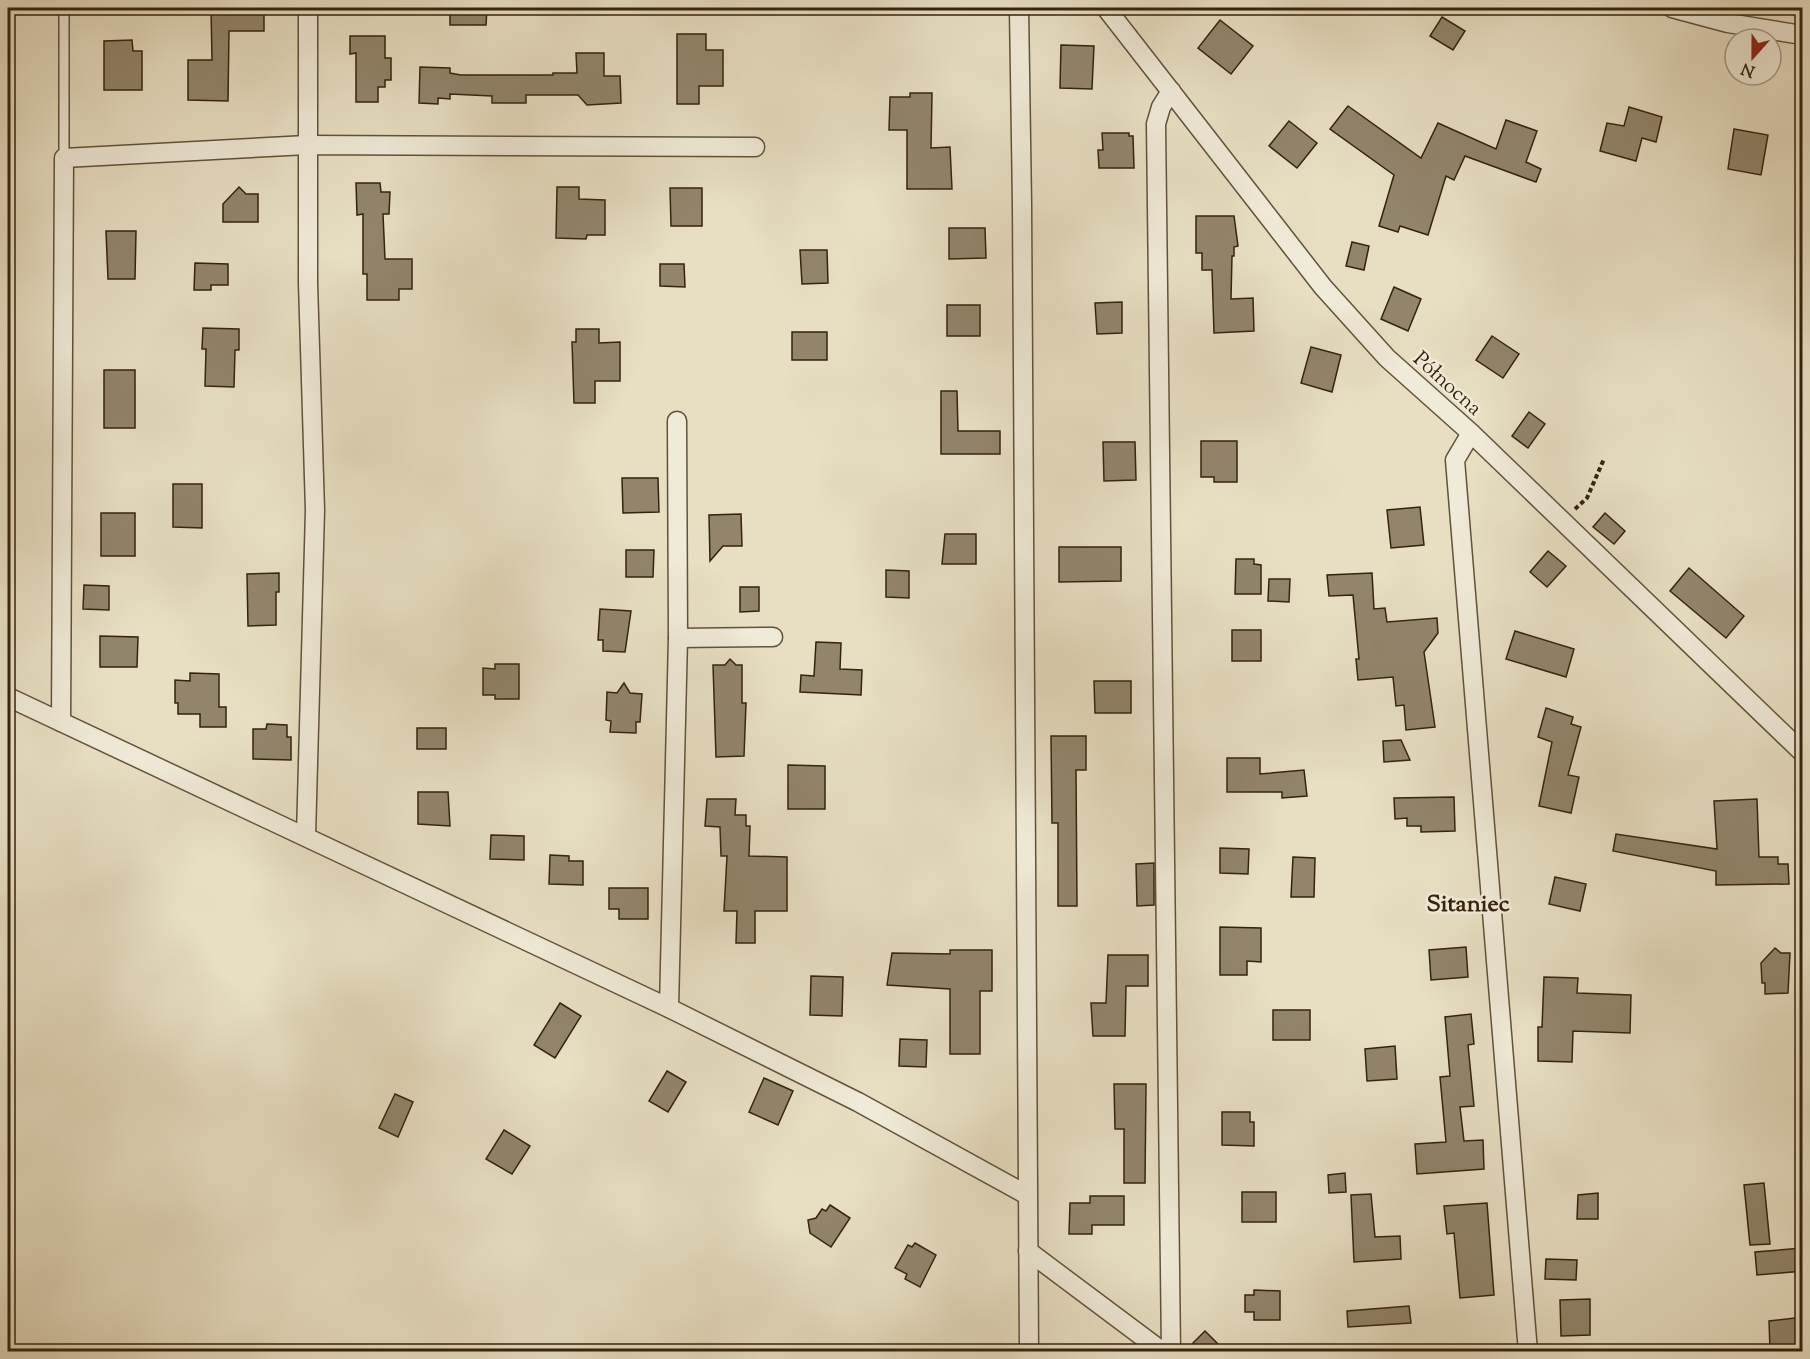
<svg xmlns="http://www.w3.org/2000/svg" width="1810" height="1359" font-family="'Sorts Mill Goudy',serif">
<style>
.building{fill:#92856c;stroke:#34230d;stroke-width:1.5}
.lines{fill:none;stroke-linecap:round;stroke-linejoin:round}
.service-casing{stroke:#61523a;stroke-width:12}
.minor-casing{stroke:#61523a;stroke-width:21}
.path{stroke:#34230d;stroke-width:4;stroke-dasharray:4.5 3;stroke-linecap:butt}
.service{stroke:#f0ead8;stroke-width:9}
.minor{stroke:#f0ead8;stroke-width:18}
.labels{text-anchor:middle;stroke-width:5;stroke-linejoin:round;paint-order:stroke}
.street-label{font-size:21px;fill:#34230d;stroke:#f0ead8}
.quarter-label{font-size:24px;font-weight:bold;fill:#34230d;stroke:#f0ead8}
</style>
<rect width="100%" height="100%" fill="#e8dfc3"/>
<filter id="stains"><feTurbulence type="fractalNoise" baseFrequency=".00333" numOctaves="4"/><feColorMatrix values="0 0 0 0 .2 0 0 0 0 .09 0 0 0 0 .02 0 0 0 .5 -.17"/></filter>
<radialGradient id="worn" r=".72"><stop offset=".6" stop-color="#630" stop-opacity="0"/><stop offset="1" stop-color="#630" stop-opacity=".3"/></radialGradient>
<g class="building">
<polygon points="211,8 264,8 264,31 229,31 228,101 188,100 188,60 212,60"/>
<polygon points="450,8 487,8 486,25 450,25"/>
<polygon points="1442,17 1465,31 1453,50 1430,36"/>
<polygon points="1220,20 1253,46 1231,74 1198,48"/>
<polygon points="677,34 706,34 706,50 723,50 723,86 699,86 699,104 677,104"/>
<polygon points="350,36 385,36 385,58 391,58 391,80 385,80 385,87 378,87 378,102 356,102 356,53 350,54"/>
<polygon points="132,40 133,51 142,51 142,90 104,90 104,41"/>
<polygon points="1061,45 1094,46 1092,89 1060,88"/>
<polygon points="576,53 604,53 604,76 620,76 621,103 587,105 578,95 526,95 526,103 492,103 492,96 450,94 450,99 438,98 438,104 419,103 420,67 450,68 450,73 461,75 553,75 553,73 577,73"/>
<polygon points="910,93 932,93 931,148 950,147 952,189 907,189 907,130 889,130 890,97 910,97"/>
<polygon points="1348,106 1421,158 1438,123 1496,149 1506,120 1537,131 1526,162 1541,169 1536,182 1465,156 1454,180 1446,176 1428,235 1400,226 1398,232 1379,226 1394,175 1330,129"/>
<polygon points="1629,107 1662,117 1656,142 1642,138 1636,161 1600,151 1607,123 1624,126"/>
<polygon points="1289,121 1317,143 1297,168 1269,146"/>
<polygon points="1734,129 1768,135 1761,175 1728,169"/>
<polygon points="1102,133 1129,133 1129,136 1133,136 1134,168 1099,168 1098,150 1103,150"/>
<polygon points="356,183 380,183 381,192 390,192 389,214 383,214 385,259 412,259 412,289 399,289 399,300 367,300 367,274 363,274 363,214 357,215"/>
<polygon points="239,187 246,194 258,194 258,222 223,222 223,204"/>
<polygon points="557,187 579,187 579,199 605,200 605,235 587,235 586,239 556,238"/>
<polygon points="670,188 702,188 702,226 671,226"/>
<polygon points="1196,216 1234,216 1238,246 1234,247 1234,256 1232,256 1231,299 1253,298 1254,331 1214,333 1212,270 1202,270 1202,253 1196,253"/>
<polygon points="949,228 985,228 986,258 949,259"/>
<polygon points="106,231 136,231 135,279 108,279"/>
<polygon points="1352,242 1369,246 1364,270 1346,266"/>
<polygon points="800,250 827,250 828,283 802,284"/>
<polygon points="195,263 228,264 228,285 211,285 211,290 194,290"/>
<polygon points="660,264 684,264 685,287 660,286"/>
<polygon points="1394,287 1421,299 1408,331 1381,319"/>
<polygon points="1122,302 1122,333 1097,334 1095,303"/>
<rect x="947" y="305" width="33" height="31"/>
<polygon points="203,328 239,329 239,350 235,350 234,387 205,386 206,349 202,349"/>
<polygon points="576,329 599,329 599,343 620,342 620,381 595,381 595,403 574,403 572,342 576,342"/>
<rect x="792" y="332" width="35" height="28"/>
<polygon points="1492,336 1519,354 1503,378 1476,360"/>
<polygon points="1311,347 1341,355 1332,392 1301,383"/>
<rect x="104" y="370" width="31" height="58"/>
<polygon points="941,391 957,391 958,431 1000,431 1000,454 941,454"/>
<polygon points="1529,412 1545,424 1528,448 1512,436"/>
<polygon points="1201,441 1237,441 1237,482 1214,482 1214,477 1201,477"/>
<polygon points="1103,442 1135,442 1136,480 1104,481"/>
<polygon points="622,478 658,478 659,512 623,513"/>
<polygon points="173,484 202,484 202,528 173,527"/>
<polygon points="1420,507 1424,545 1391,548 1387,510"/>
<rect x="101" y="513" width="34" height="43"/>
<polygon points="1605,513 1625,531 1614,544 1593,527"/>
<polygon points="741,514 742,546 723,546 710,561 709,515"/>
<polygon points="945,534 976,534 976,564 942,564"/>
<polygon points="1059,547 1121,547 1121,581 1059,582"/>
<polygon points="626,550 654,550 653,577 626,577"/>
<polygon points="1548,551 1566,566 1547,587 1530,572"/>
<polygon points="1236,559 1254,559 1254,564 1261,565 1261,594 1235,594"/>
<polygon points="1689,568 1744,616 1726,638 1670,591"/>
<polygon points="886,570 909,571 909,598 886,597"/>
<polygon points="279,573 279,592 276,592 276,625 248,626 247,574"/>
<polygon points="1372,573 1374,609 1385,608 1387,622 1437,618 1438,633 1424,652 1435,727 1406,730 1404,705 1396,706 1393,677 1358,680 1356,659 1359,659 1353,595 1329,596 1327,575"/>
<polygon points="1269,579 1290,579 1289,602 1268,601"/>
<polygon points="84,585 109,586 109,610 83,609"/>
<polygon points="740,587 759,587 759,611 740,612"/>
<polygon points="600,609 631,611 625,652 603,651 603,640 598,640"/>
<rect x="1232" y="630" width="29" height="31"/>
<polygon points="1515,631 1574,649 1566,677 1506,659"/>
<polygon points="100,636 138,637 137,667 100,667"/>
<polygon points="816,642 841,643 840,669 862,670 861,695 800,692 801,675 814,676"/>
<polygon points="730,659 736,665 742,665 742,703 746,703 744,756 716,757 713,665 725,665"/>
<polygon points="495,664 519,664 519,699 495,699 495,695 483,695 483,668 495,669"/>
<polygon points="190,673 219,674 219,707 226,707 226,727 200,727 200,714 178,714 178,703 175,703 175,680 190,681"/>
<polygon points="1094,681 1131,681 1131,713 1095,713"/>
<polygon points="624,683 630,693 642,694 640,722 636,722 636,733 610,732 611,721 606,720 607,692 617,693"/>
<polygon points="1546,708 1573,717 1571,724 1581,727 1568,775 1579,777 1571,813 1539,806 1552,742 1538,737"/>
<polygon points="267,724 287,725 287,737 291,737 291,760 253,759 253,729 266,729"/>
<rect x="417" y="728" width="29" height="21"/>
<polygon points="1051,736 1086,736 1086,770 1076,770 1077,906 1058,906 1058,823 1052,823"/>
<polygon points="1401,740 1410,760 1384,762 1383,741"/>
<polygon points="1227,758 1260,758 1260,774 1304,770 1307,796 1282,798 1282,792 1227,792"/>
<polygon points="788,765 825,766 825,809 788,809"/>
<polygon points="418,792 448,792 450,826 418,824"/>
<polygon points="1454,797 1455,831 1421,832 1421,826 1407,826 1407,818 1395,819 1394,798"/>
<polygon points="707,799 736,799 735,815 746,815 746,826 750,826 749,856 787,857 787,911 755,911 755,943 736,943 737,911 724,911 727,856 721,856 720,827 705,826"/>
<polygon points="1757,799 1759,857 1778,857 1778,864 1788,864 1789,884 1716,885 1716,871 1613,851 1616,834 1717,849 1714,801"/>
<polygon points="491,835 524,836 524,860 490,859"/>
<polygon points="1220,848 1249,849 1248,874 1220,873"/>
<polygon points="550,855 569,856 569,861 583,861 583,885 549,884"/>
<polygon points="1293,857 1315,858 1314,897 1291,897"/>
<polygon points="1154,863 1154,905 1137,906 1136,864"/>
<polygon points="1555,877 1586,884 1580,911 1549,904"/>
<polygon points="609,888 648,888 648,919 619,919 619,909 609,909"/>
<polygon points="1220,927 1261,928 1261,962 1247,961 1247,975 1220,975"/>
<polygon points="1466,947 1468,977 1431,980 1429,950"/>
<polygon points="1775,948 1781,953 1790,953 1788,993 1765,994 1765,983 1762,983 1761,963"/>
<polygon points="950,950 992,950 992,991 980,991 980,1054 950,1054 950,989 887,985 892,953 950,954"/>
<polygon points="1108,955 1148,955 1148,986 1126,986 1125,1036 1093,1036 1091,1003 1106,1003"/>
<polygon points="811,976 843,977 842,1016 810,1015"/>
<polygon points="1544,977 1578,978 1577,993 1631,995 1630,1033 1573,1031 1572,1062 1538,1061 1538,1027 1542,1027"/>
<polygon points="560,1003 581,1016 555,1058 534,1045"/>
<rect x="1273" y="1010" width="37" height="30"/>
<polygon points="1471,1014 1474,1044 1468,1045 1474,1106 1460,1107 1464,1141 1483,1140 1484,1169 1417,1174 1415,1144 1446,1142 1440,1077 1450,1076 1445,1017"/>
<polygon points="900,1039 927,1040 926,1067 899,1066"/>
<polygon points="1395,1046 1397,1079 1367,1081 1365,1049"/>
<polygon points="667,1071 686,1082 668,1112 649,1101"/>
<polygon points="764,1078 793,1091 778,1125 749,1112"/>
<polygon points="1114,1084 1146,1084 1145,1183 1124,1183 1124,1129 1115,1129"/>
<polygon points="395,1094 413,1102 398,1137 379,1128"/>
<polygon points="1222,1112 1250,1112 1250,1122 1254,1122 1254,1146 1222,1145"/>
<polygon points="504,1130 530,1146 512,1174 486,1159"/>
<polygon points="1345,1173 1346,1192 1329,1193 1328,1175"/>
<polygon points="1764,1183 1770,1244 1750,1245 1744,1185"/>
<rect x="1242" y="1192" width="34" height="30"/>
<polygon points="1598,1193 1598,1219 1577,1219 1578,1195"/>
<polygon points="1371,1194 1375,1237 1400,1236 1401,1259 1354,1262 1351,1195"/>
<polygon points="1090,1196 1124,1196 1124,1225 1092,1225 1092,1234 1069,1234 1070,1203 1090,1203"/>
<polygon points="1487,1203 1494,1295 1460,1298 1454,1233 1447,1234 1444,1206"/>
<polygon points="830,1205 850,1218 831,1247 810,1233 808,1220 816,1218 822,1209 826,1211"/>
<polygon points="915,1243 936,1255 920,1287 905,1279 907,1274 895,1268 908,1245 912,1247"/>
<polygon points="1803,1248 1803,1271 1757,1275 1755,1252"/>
<polygon points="1546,1259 1577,1260 1576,1280 1545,1279"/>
<polygon points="1254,1290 1280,1291 1280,1320 1254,1320 1254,1312 1245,1312 1245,1295 1254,1295"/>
<polygon points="1590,1299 1590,1335 1561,1336 1560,1300"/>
<polygon points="1409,1306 1411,1323 1348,1327 1347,1311"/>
<polygon points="1803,1317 1803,1351 1770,1349 1769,1321"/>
<polygon points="1205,1331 1226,1352 1201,1352 1193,1343"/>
</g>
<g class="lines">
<g class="service-casing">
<polyline id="service" points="64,158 64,8"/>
</g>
<g class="minor-casing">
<g id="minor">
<polyline points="1019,8 1022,205 1029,1352"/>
<polyline points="1106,8 1323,287 1387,358 1471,433 1802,752"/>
<polyline points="1672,8 1728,23 1802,35"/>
<polyline points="1171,91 1161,107 1156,124 1171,1352"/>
<polyline points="1471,433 1455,460 1528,1352"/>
<polyline points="678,638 773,637"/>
<polyline points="8,697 669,1008 858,1102 1027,1195"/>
<polyline points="61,722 64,158 307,145 755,147"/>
<polyline points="306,836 315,510 308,283 308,8"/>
<polyline points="669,1008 678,638 677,421"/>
<polyline points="1028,1251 1163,1352"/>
</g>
</g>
<polyline class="path" points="1575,509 1587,498 1604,459"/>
<use href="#service" class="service"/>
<use href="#minor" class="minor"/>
</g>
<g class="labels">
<g class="street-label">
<text transform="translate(1448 383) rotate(42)" y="7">Północna</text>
</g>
<g class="quarter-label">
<text x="1468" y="911">Sitaniec</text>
</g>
</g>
<rect width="1810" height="1359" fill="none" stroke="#e8dfc3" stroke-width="30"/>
<rect x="9" y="9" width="1792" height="1341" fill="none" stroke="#34230d" stroke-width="3"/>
<rect x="15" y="15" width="1780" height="1329" fill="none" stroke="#34230d" stroke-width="1.5"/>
<g transform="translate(1753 57) rotate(201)"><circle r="28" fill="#f0ead8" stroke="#a59a87" stroke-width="1.5"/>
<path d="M0-4.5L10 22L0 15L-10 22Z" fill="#8f2418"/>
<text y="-9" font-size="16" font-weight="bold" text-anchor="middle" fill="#34230d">N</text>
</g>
<rect width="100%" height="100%" filter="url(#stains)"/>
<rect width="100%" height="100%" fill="url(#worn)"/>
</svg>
